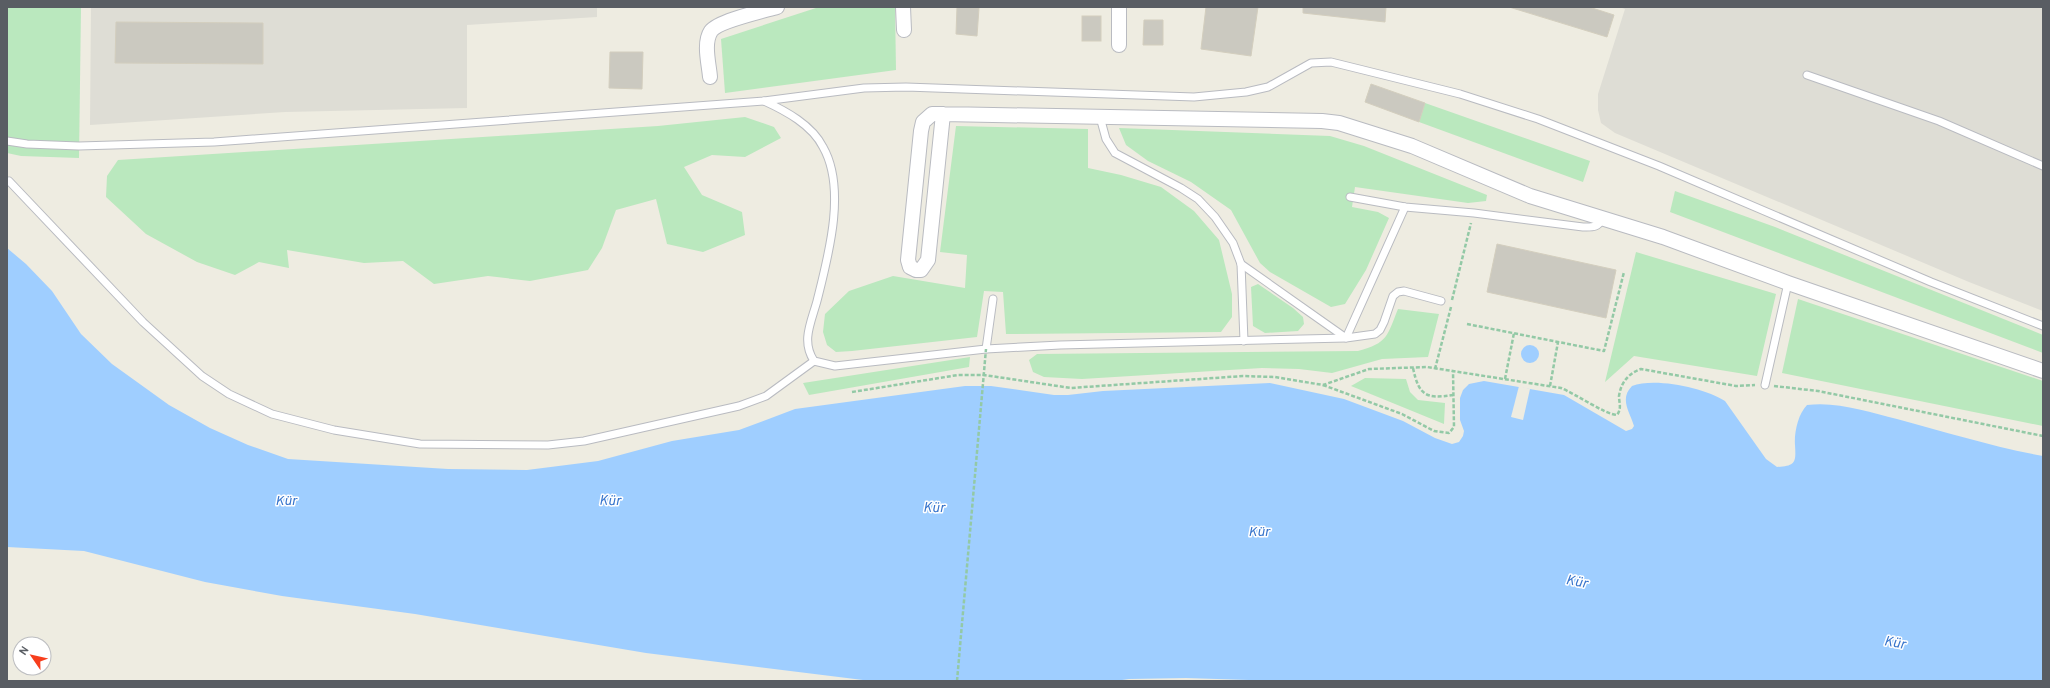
<svg xmlns="http://www.w3.org/2000/svg" width="2050" height="688" font-family="Overpass,sans-serif">
<style>
.industrial{fill:#deddd5}
.green{fill:#bae8be}
.water{fill:#9fceff}
.pier{fill:#eeece1}
.building{fill:#cbc9c0;stroke:#d3cebe}
.lines{fill:none;stroke-linecap:round;stroke-linejoin:round}
.lane-casing{stroke:#b9bbc1;stroke-width:9}
.street-casing{stroke:#b9bbc1;stroke-width:16}
.path{stroke:#93c9a6;stroke-width:2.5;stroke-dasharray:4 2;stroke-linecap:butt}
.lane{stroke:#fff;stroke-width:7}
.street{stroke:#fff;stroke-width:14}
.path-bridge{stroke:#93c9a6;stroke-width:2.5;stroke-dasharray:4 2;stroke-linecap:butt}
.labels{text-anchor:middle;stroke-width:3;stroke-linejoin:round;paint-order:stroke}
.water-label{font-size:14px;font-style:italic;fill:#3875cc;stroke:#fff}
</style>
<rect width="100%" height="100%" fill="#eeece1"/>
<g class="industrial">
<polygon points="91,7 597,7 597,17 467,25 467,108 285,112 90,125"/>
<polygon points="1619,7 2043,7 2043,311 1969,282 1615,133 1601,123 1598,110 1598,94 1625,9"/>
</g>
<g class="green">
<polygon points="7,7 81,7 79,158 21,156 7,153"/>
<polygon points="819,7 895,7 896,70 725,93 721,39"/>
<polygon points="1425,103 1590,161 1583,182 1419,122"/>
<polygon points="745,117 774,127 781,138 745,157 712,155 684,167 702,195 742,212 745,235 703,252 667,244 656,199 616,210 602,248 588,270 530,281 488,276 434,284 403,261 364,263 287,250 289,268 259,262 235,275 197,262 146,234 106,197 107,176 118,160 658,126"/>
<polygon points="956,126 1088,129 1088,168 1121,175 1161,187 1194,211 1219,240 1232,294 1232,317 1221,332 1006,334 1003,292 984,291 977,337 852,351 836,352 827,345 823,332 825,314 849,291 893,276 965,288 967,255 940,252"/>
<polygon points="1119,128 1330,136 1364,146 1487,195 1486,201 1468,203 1355,187 1352,207 1378,212 1389,218 1366,270 1345,304 1331,307 1270,272 1260,263 1231,210 1191,182 1148,161 1126,145"/>
<polygon points="1675,191 1775,227 2043,335 2043,353 1670,212"/>
<polygon points="1636,252 1776,294 1757,376 1634,356 1605,382"/>
<polygon points="1258,284 1293,308 1303,317 1304,324 1298,331 1265,333 1253,326 1251,287"/>
<polygon points="1798,299 2043,381 2043,426 1782,373"/>
<path d="M1398 309 1439 314 1428 357 1382 359 1332 373 1299 369 1262 368 1082 379 1044 377 1033 372 1029 360 1037 354 1358 351C1388 343 1387 336 1398 309Z"/>
<polygon points="970,357 969,367 809,395 803,383"/>
<polygon points="1365,378 1406,379 1410,392 1418,400 1445,403 1444,424 1351,386"/>
</g>
<g class="water">
<path d="M7 248 26 264 52 291 81 334 112 364 169 405 210 428 248 445 288 459 448 469 527 470 598 461 672 441 739 430 795 409 965 386H991L1054 395H1068L1103 391 1270 383 1344 399 1403 421 1435 438 1452 444 1459 442 1463 436 1464 431 1460 420V398L1463 390 1469 384 1484 381 1564 395 1626 431 1632 429 1634 426C1630 412 1619 399 1632 386 1655 377 1705 388 1725 401L1766 459 1777 467C1796 466 1796 462 1795 445 1794 433 1798 414 1807 405 1837 401 1869 412 1897 419 1946 432 1993 447 2043 456V681H1284L1186 678 1129 679 1115 681 863 680 646 653 415 614 282 596 205 582 84 551 7 547Z"/>
<circle cx="1530" cy="354" r="9"/>
</g>
<polygon class="pier" points="1519,386 1530,389 1523,420 1511,417"/>
<g class="building">
<polygon points="957,7 979,8 977,36 956,34"/>
<polygon points="1206,7 1258,7 1251,56 1201,49"/>
<polygon points="1303,7 1386,7 1385,22 1303,13"/>
<polygon points="1509,7 1589,7 1614,15 1607,37"/>
<rect x="1082" y="16" width="19" height="25"/>
<polygon points="1144,20 1163,20 1163,45 1143,45"/>
<polygon points="116,22 263,23 263,64 115,63"/>
<polygon points="610,52 643,52 642,89 609,88"/>
<polygon points="1371,84 1425,103 1419,122 1365,102"/>
<polygon points="1497,244 1616,270 1606,318 1487,292"/>
</g>
<g class="lines">
<g class="lane-casing">
<g id="lane">
<polyline points="1807,75 1939,121 2043,166"/>
<path d="M764 101C786 111 812 125 823 147 847 189 828 257 817 301 811 323 801 341 814 361L835 366 986 349 1060 345 1346 338 1405 207"/>
<polyline points="1100,117 1106,139 1115,153 1181,188 1198,199 1215,217 1233,243 1241,264 1244,341"/>
<polyline points="7,141 27,144 79,146 214,142 764,101 864,88 906,87 1194,97 1246,92 1268,87 1311,63 1331,62 1460,94 1538,119 1659,166 1931,282 2043,326"/>
<polyline points="9,181 143,322 202,376 229,394 272,414 334,430 420,444 548,445 584,441 739,406 766,396 814,361"/>
<path d="M1350 197 1405 207 1474 213 1583 227C1592 227 1598 228 1602 219"/>
<polyline points="1241,264 1346,338 1375,334 1380,330 1384,322 1393,296 1398,292 1404,291 1441,301"/>
<polyline points="986,349 993,299"/>
<polyline points="1765,385 1788,283"/>
</g>
</g>
<g class="street-casing">
<g id="street">
<polyline points="903,7 904,30"/>
<polyline points="1119,45 1119,7"/>
<path d="M710 77C709 64 703 43 711 31 718 21 763 11 777 7"/>
<polyline points="943,114 928,260 921,270 916,270 910,267 908,260 921,131 923,122 932,114 943,114 1322,121 1339,123 1412,146 1530,196 1663,237 1788,283 2043,371"/>
</g>
</g>
<g class="path">
<polyline points="1452,300 1471,223"/>
<polyline points="1467,324 1604,351 1624,272"/>
<path d="M1413 368C1419 396 1426 399 1453 395"/>
<polyline points="1435,369 1451,307"/>
<polyline points="1505,379 1514,333"/>
<polyline points="1323,385 1402,414 1434,431 1449,433 1454,427 1453,371"/>
<polyline points="1550,386 1558,342"/>
<polyline points="1774,386 1818,391 2043,436"/>
<path d="M852 392 958 375H984L1071 388 1243 376 1275 377 1323 385 1369 369 1427 367 1561 388C1576 394 1604 414 1617 415 1622 408 1619 403 1619 396 1621 382 1629 373 1641 369L1736 386 1755 385"/>
</g>
<use href="#lane" class="lane"/>
<use href="#street" class="street"/>
<polyline class="path-bridge" points="957,681 986,349"/>
</g>
<g class="labels">
<g class="water-label">
<text x="286" y="505">Kür</text>
<text transform="translate(610 500) rotate(1)" y="5">Kür</text>
<text transform="translate(934 507) rotate(1)" y="5">Kür</text>
<text x="1259" y="536">Kür</text>
<text transform="translate(1577 581) rotate(11)" y="5">Kür</text>
<text transform="translate(1895 642) rotate(10)" y="5">Kür</text>
</g>
</g>
<rect width="2050" height="688" fill="none" stroke="#595d63" stroke-width="16"/>
<g transform="translate(32 656) rotate(304)"><circle r="19" fill="#ffffff" stroke="#bdbec1"/>
<path d="M0-3L7 15L0 10L-7 15Z" fill="#f73e1d"/>
<text y="-6" font-size="11" font-weight="bold" text-anchor="middle" fill="#595d63">N</text>
</g>
</svg>
